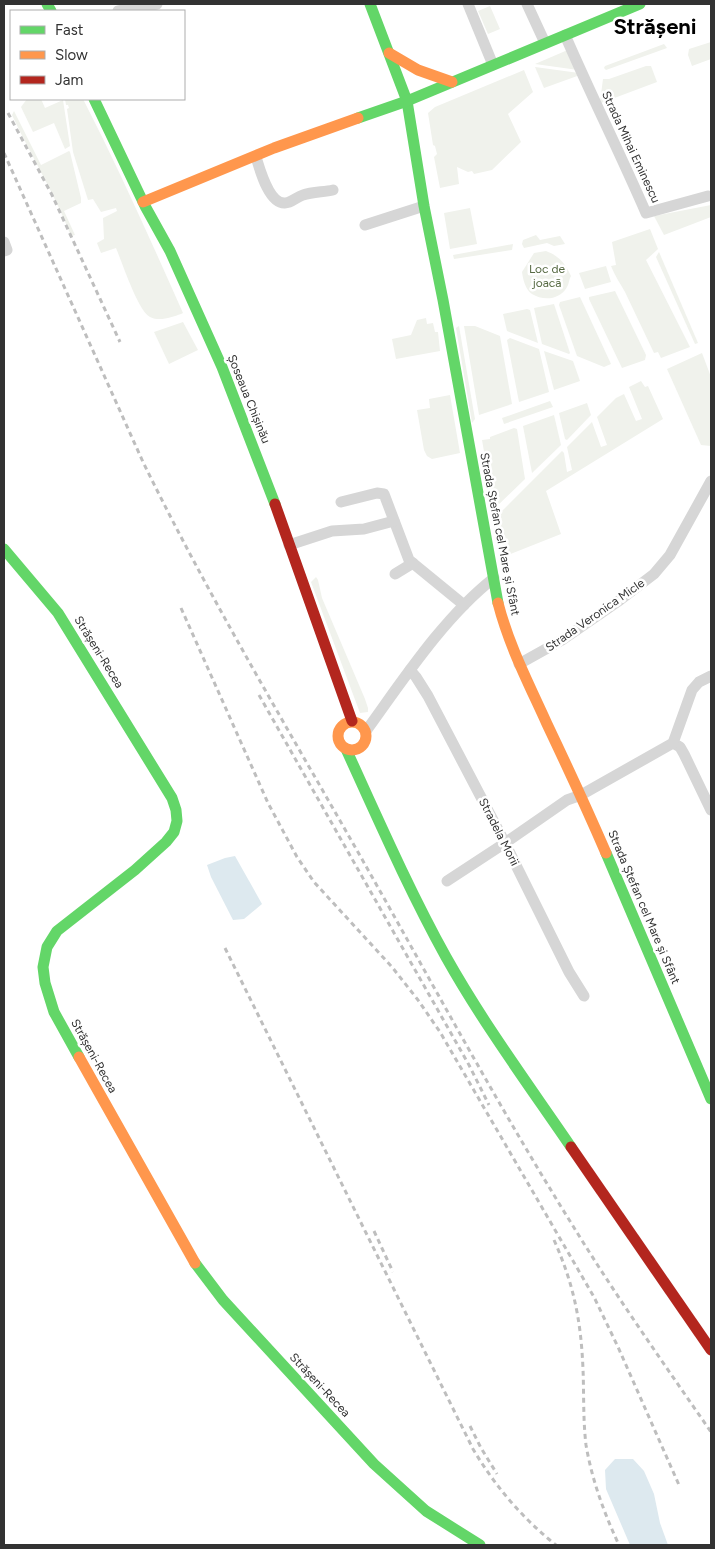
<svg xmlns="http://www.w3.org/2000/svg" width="715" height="1549" font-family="Figtree,sans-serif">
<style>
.green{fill:#f0f2ec}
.water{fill:#dde9ef}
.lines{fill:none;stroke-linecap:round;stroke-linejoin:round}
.street{stroke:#d6d6d6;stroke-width:11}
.fast{stroke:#63d668;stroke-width:11}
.slow{stroke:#ff974d;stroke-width:11}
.jam{stroke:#b3261e;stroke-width:11}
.rail{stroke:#bebebe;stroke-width:3;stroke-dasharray:5 4;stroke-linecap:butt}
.labels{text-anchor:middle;stroke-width:5;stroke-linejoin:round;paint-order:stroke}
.street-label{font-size:12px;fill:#323232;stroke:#fff}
.park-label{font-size:12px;fill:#576a43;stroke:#fff}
.town-label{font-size:22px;font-weight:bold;fill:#000;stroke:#fff}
</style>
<rect width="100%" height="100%" fill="#fff"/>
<g class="green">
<polygon points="490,6 500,29 488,34 478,11"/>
<polygon points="711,42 711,59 692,66 688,55 689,49"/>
<polygon points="664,44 667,48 606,70 604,68 605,66"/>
<polygon points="570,49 578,70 535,64"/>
<polygon points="646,66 651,66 657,82 601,103 600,102 603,79 609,79"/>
<polygon points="535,67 579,73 580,75 544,88"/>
<polygon points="524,70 533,92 508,114 521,142 492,170 474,174 472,171 468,172 457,167 459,184 440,188 434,157 437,154 435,146 433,145 428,113 435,107"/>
<polygon points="27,99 41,99 45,108 63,100 70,146 65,149 54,123 33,132 21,107"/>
<path d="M65 99H83C119 169 151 241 183 313L181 314C172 317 160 322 150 317 138 311 122 262 116 248L101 253 97 243 104 239 103 218 117 211 116 208 101 212 93 199 88 200 73 152 67 109 69 108 68 105H66Z"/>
<path d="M14 111 41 165 69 151 70 152 81 198V203L64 211 75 235 71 236C55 194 31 156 12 115Z"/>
<polygon points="711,205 711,217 664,235 654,216"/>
<polygon points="470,208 477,244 450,249 444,213"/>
<path d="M650 229 658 249 646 260 690 347 661 358 658 352 654 353 625 292C620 283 615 276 611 266L616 265 612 242Z"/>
<polygon points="536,235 540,240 560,236 565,244 554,246 547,243 524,248 522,244 523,240"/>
<polygon points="513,244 512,250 454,259 453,255"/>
<path d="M546 251C559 256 565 263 571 276 569 279 569 284 567 287 560 300 543 301 532 294 525 289 523 279 522 272L534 253Z"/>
<polygon points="659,252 698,343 695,344 656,257"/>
<polygon points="606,266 611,282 585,289 579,273"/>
<polygon points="615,291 646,355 645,360 622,368 589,299 589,297"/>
<polygon points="580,297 611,364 604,367 577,356 559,305 560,302"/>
<polygon points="554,304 570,353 569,354 542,344 534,308"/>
<polygon points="527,309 530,310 538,343 507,331 503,314"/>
<polygon points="426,318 427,324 433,323 435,332 438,332 440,351 396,359 392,339 411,335 417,320"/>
<polygon points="183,322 198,350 169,364 154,332"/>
<polygon points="459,326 475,419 472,423 456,328"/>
<polygon points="464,326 475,326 500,336 512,404 479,415"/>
<polygon points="510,338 539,349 549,392 519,402 507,340"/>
<polygon points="544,351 573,361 580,381 554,390"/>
<polygon points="702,353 711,377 711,446 701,445 667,369"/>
<polygon points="641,381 645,387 648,386 663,419 546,491 561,534 503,557 495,513 503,510 562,451 564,453 567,472 572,470 567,447 592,422 601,447 607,445 597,417 616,398 624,394 636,421 642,419 629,387"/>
<polygon points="450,395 460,453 432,459 427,456 424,450 417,410 430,408 429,399"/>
<polygon points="550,401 553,407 504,424 502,418"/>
<polygon points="587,403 591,415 567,440 565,439 559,413"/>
<polygon points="554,415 561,445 532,473 523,426"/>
<polygon points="514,428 517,429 525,479 494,509 482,440 490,439 490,437"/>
<polygon points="316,577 318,580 322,598 365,699 368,708 368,712 360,713 311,582"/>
</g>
<g class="water">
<polygon points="235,856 262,904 244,919 233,920 211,877 207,865 225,858"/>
<polygon points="615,1459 633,1459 644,1471 654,1494 660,1523 668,1545 630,1545 606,1489 605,1470"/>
</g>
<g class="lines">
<g class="street">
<polyline points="468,4 493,65"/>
<polyline points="527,4 545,43"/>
<polyline points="118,11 157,4"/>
<path d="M565 35C591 95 620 153 646 213L708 196"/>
<path d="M256 157C260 170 269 204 285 203 292 203 296 197 303 195 312 192 324 192 333 190"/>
<polyline points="365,225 424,206"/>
<polyline points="4,242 7,250 4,251"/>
<polyline points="341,502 377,493 384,494 409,560 464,605"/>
<polyline points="289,545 332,531 364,529 394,521"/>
<polyline points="395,574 413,563"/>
<polyline points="519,664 562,640 620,600 654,574 670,555 711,481"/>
<polyline points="410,670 416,677 428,696 505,843 569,972 584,996"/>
<path d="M366 731C403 680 444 617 494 578"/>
<polyline points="673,743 680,747 684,754 711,810"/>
<polyline points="447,881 505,843 567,800 581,795 673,743 692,690 699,682 711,676"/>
</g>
<g class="fast">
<polyline points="47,4 51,11"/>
<polyline points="370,4 407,101 424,206 443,300 498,603"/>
<polyline points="94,99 145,206 170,251 222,367 275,504"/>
<polyline points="358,118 407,101 640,4"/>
<polyline points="4,549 58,613 172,798 176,810 177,821 174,832 166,842 135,870 57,931 47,947 43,967 45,983 54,1012 79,1057"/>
<path d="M346 749C378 819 409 890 446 957 483 1023 528 1084 571 1147"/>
<polyline points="606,853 711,1099"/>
<polyline points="195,1263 223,1300 374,1464 426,1511 480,1545"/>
</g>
<g class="slow">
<polyline points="389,53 418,70 452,82"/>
<polyline points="143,202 274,148 358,118"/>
<path d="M498 603C509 646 529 684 547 724 567 766 587 809 606 853"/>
<circle cx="352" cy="736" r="14"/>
<polyline points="79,1057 195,1263"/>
</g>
<g class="jam">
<polyline points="275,504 352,721"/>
<polyline points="571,1147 711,1350"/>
</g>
<g class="rail">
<polyline points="8,113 52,195 120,342"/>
<path d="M4 153 143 462C211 601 291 734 367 868 435 988 500 1109 573 1226 616 1296 664 1364 711 1432"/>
<polyline points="181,608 268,803 297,857 314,882 392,967 418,1000 440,1032 594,1297 618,1347 679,1485"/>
<polyline points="259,695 469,1065 489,1105"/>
<path d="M225 948 473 1449C495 1486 522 1518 556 1545"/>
<polyline points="374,1231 393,1272"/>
<path d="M554 1240C574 1285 581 1321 583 1369 584 1394 583 1420 586 1445 592 1480 604 1513 619 1545"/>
<polyline points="470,1426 481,1448 497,1474"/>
</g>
</g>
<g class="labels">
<g class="street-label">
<text transform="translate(631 147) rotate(65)" y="4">Strada Mihai Eminescu</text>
<text transform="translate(249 399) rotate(68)" y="4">Șoseaua Chișinău</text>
<text transform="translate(500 534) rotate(79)" y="4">Strada Ștefan cel Mare și Sfânt</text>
<text transform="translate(595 615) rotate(-35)" y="4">Strada Veronica Micle</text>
<text transform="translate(99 652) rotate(58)" y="4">Strășeni-Recea</text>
<text transform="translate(499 832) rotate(63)" y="4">Stradela Morii</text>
<text transform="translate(644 907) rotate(67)" y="4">Strada Ștefan cel Mare și Sfânt</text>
<text transform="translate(94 1056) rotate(61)" y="4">Strășeni-Recea</text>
<text transform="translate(320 1385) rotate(47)" y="4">Strășeni-Recea</text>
</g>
<g class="park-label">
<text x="547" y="273">Loc de<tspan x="547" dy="14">joacă</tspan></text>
</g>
<g class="town-label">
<text x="655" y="34">Strășeni</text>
</g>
</g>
<rect width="715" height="1549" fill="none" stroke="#323232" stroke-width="10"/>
<rect x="10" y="10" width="175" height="90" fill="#ffffff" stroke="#adadad"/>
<rect x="20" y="26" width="25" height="8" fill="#63d668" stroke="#adadad"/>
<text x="55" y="35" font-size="15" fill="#323232">Fast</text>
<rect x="20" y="51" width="25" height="8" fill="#ff974d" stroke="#adadad"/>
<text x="55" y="60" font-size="15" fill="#323232">Slow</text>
<rect x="20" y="76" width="25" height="8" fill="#b3261e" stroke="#adadad"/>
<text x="55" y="85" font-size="15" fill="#323232">Jam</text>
</svg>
